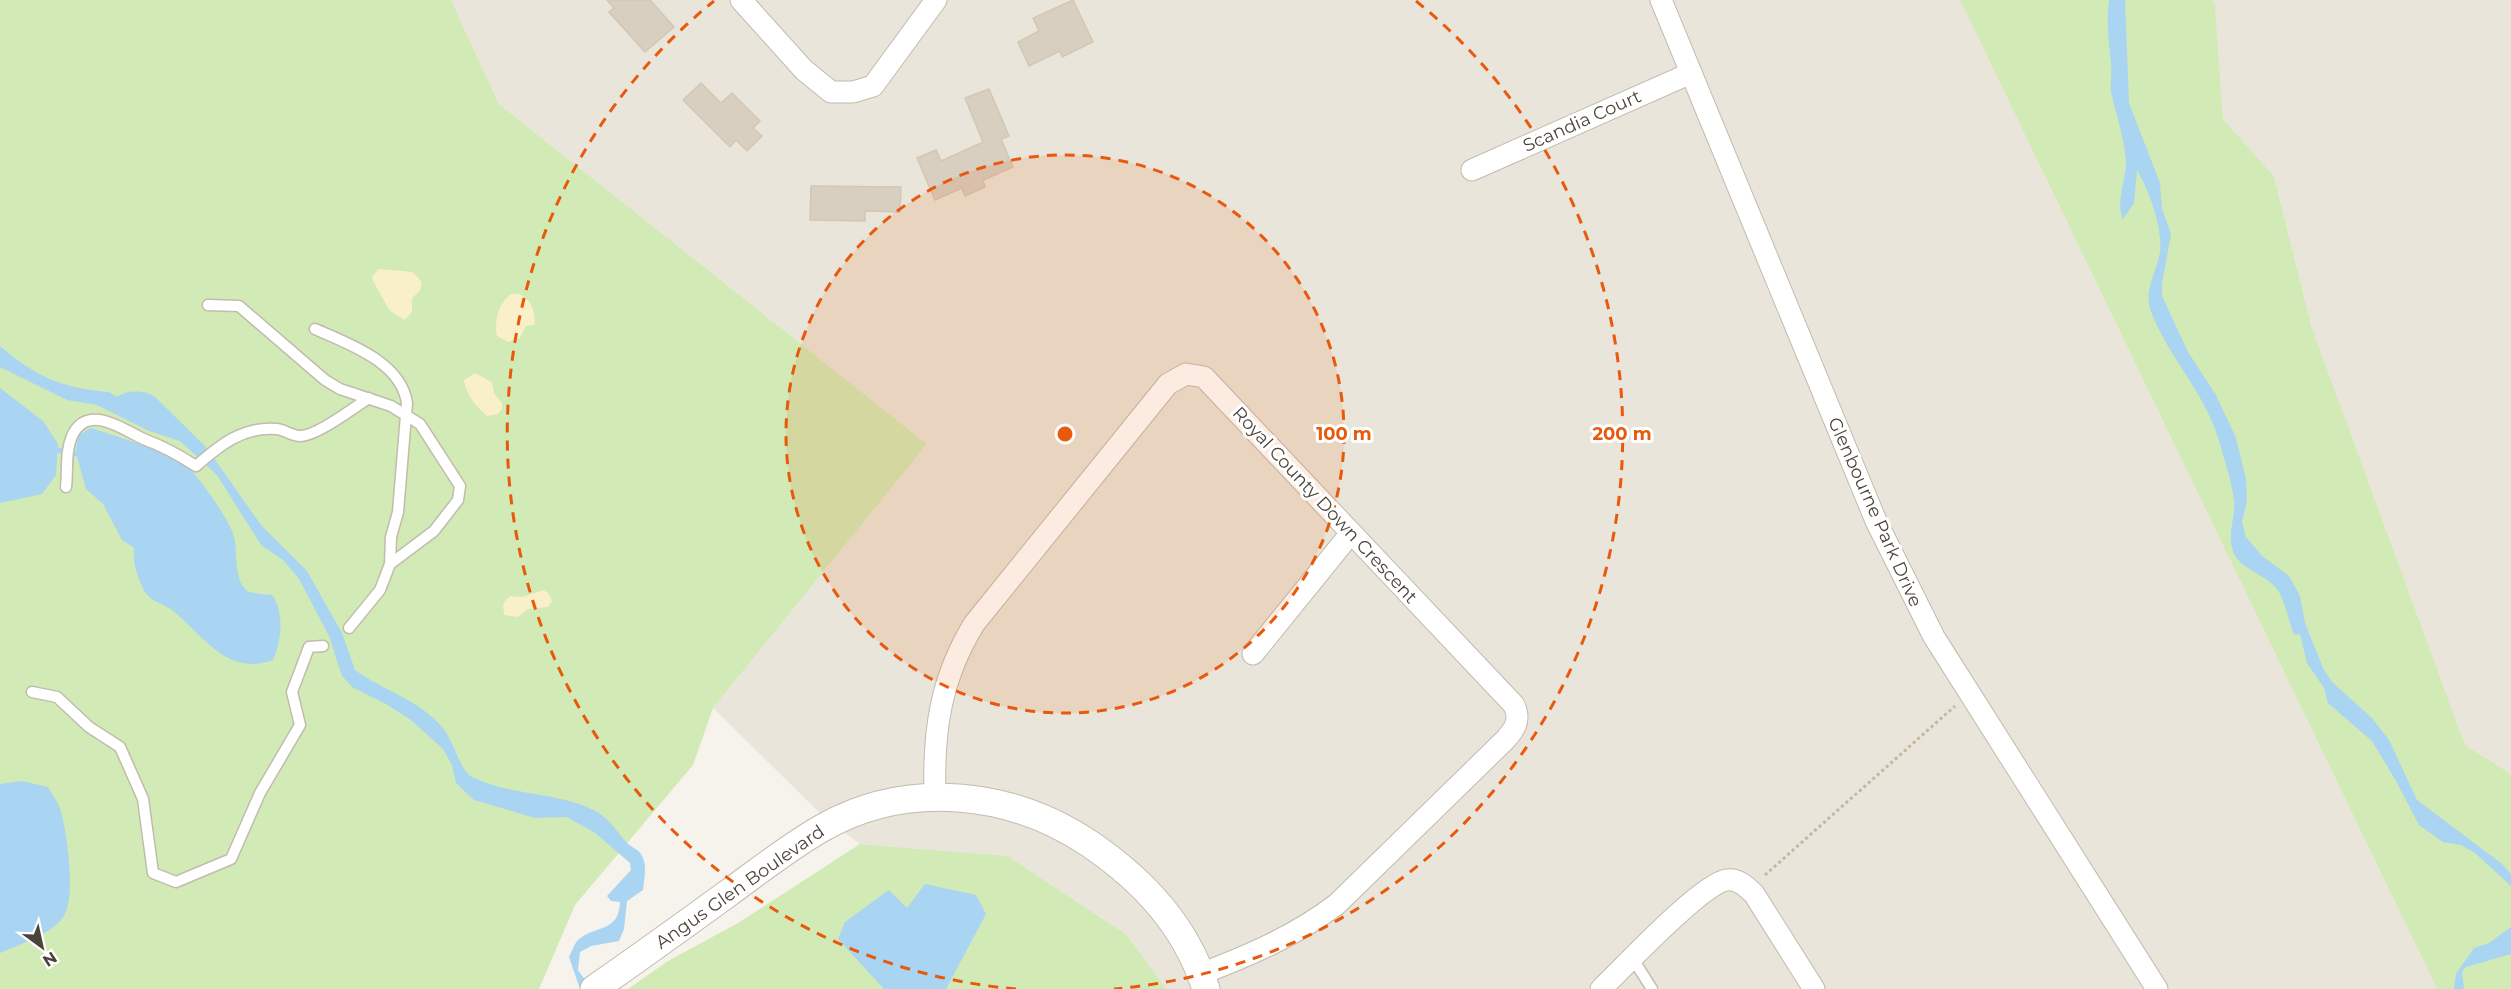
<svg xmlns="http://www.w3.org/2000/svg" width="2511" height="989" font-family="Montserrat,sans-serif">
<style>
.residential{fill:#eae5da}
.green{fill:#d2eab5}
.sand{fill:#f9efc9}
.water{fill:#a9d4f2}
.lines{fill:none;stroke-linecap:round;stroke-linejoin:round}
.stream{stroke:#a9d4f2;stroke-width:5}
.building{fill:#d8cfc1;stroke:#d3c7b4;stroke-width:1.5}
.service-casing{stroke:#c2bbae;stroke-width:13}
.minor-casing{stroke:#c2bbae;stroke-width:23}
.tertiary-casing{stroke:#c2bbae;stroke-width:29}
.path{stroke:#c4b79f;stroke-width:3;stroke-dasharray:3 3;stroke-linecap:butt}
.service{stroke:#fff;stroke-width:10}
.minor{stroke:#fff;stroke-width:21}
.tertiary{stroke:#fff;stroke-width:27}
.ring{fill:none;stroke:#e8590c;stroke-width:3;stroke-dasharray:10 8}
.labels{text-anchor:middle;stroke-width:6;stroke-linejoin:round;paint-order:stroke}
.street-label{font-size:18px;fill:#4b4439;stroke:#fff}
.centre{fill:#e8590c;stroke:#fff;stroke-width:3}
.ring-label{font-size:18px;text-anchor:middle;font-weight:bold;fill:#e8590c;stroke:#fff;stroke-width:6;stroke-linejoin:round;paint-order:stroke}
</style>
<rect width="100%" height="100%" fill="#f6f3ec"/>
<g class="residential">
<polygon points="451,0 1960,0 2437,989 1166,989 1127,935 1008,856 860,844 827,820 713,708 927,444 499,104"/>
<polygon points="2211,0 2511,0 2511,774 2465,745 2312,328 2274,176 2223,119 2215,4"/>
</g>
<g class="green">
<polygon points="0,0 451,0 499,104 927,444 713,708 693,765 575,905 539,989 0,989"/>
<polygon points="1960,0 2211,0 2215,4 2223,119 2274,176 2312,328 2465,745 2511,774 2511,989 2437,989"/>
<polygon points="860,844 1008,856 1127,935 1166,989 628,989 668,961 738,923"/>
</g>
<g class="sand">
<polygon points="379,269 413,272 422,282 420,291 412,298 412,312 405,320 390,311 373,281 372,276"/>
<path d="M511 294C528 291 537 311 534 325L526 326 520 338 508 342 497 336C494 322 498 303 511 294Z"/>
<path d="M475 373 492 382 494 393 502 403V409L498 414 487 416C476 406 466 395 464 380Z"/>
<polygon points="544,590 549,594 552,601 548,607 528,609 518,617 504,615 503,604 510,596 522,597"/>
</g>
<g class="water">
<path d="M2109 0H2125L2129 103 2160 183 2162 209 2171 234 2162 284V296L2188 352 2216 395 2236 438 2246 479 2247 501 2242 522 2246 537 2262 556 2289 576 2300 596 2305 623 2323 668 2332 682 2372 718 2389 740 2417 800 2502 864 2511 874V886L2475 853 2461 845 2443 842 2419 825 2396 781 2372 741 2328 703 2324 688 2307 663 2300 634 2294 635C2289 622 2286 605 2279 592 2270 576 2242 570 2234 554 2226 533 2236 518 2234 500 2231 479 2224 457 2218 438 2204 391 2167 356 2150 309 2144 291 2157 270 2160 252 2163 229 2149 190 2137 170L2134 203 2123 219C2115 202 2127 178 2126 160 2124 137 2116 114 2111 92 2110 83 2112 74 2111 64 2109 41 2106 23 2109 0Z"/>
<path d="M0 346C36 377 62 388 109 392L117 397C128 390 143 390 154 396L206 447 261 525 307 571 342 633 355 670C384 691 418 699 442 727 453 739 461 772 472 777 512 797 561 791 599 813 610 820 618 833 627 843 631 847 638 849 641 854 648 865 644 878 643 890L627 901 624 929 619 941 591 946 580 952 578 970 591 989H580L569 957C572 952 574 944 578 940 595 925 619 933 620 902L611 901 607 896 631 870 630 863 594 832 566 817 535 818 474 800 456 783 452 765 443 749 411 720 386 704 352 687 342 676 329 636 299 579 283 560 261 545 217 475 180 441 149 431 97 405 67 400 0 367Z"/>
<polygon points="0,388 43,421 58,444 56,475 42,494 0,503"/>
<path d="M91 428C116 436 174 453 192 471 204 485 229 519 234 537 238 552 233 577 246 590 251 594 265 594 272 595 285 612 281 642 273 660 227 677 203 635 172 610 163 603 151 602 145 592 138 579 132 562 134 548L122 540 103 504 86 489 76 453 77 436Z"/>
<path d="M22 781 48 787C52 795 59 803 61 812 67 834 78 904 61 920 45 937 21 944 0 953V784Z"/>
<polygon points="925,884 976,895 986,914 946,989 884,989 838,939 845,922 889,890 907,908"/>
<polygon points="2511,927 2511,954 2466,967 2462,972 2464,989 2454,989 2456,974 2474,948 2489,943"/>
</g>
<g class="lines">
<polyline class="stream" points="57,450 76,454"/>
</g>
<g class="building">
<polygon points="607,0 650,0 674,27 645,52 609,12 614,8"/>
<polygon points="1073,0 1093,42 1062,57 1060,51 1029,66 1018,42 1039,31 1033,18"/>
<polygon points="701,83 721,103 732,93 760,121 753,128 762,136 747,151 736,140 730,147 683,100"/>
<polygon points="989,89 1009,136 1001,139 1013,167 983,180 985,187 965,196 962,188 935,200 917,158 936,150 941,161 983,142 965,98"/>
<polygon points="811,186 901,187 900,212 865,211 865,221 810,220"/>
</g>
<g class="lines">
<g class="service-casing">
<g id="service">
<polyline points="208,305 239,306 325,380 340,389 391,406 420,424 460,486 458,500 434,531 390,564"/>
<path d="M315 329C349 344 401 362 407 403L398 512 391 537 390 564 380 590 349 628"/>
<path d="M66 487C68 470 65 452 72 436 88 401 126 432 146 440 165 447 179 455 196 466 220 445 243 426 277 429 285 430 292 436 300 436 317 436 353 408 369 398"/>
<polyline points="32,692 57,697 89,727 120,747 143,799 153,873 176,882 231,859 260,793 300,725 292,692 309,647 323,646"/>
<polyline points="1633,959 1652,989"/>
</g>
</g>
<g class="minor-casing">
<g id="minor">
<polyline points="741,0 804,70 831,92 853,92 873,86 936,0"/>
<polyline points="1661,0 1876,521 1934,637 2157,989"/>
<polyline points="1472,170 1691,73"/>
<polyline points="1253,654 1351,533"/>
<path d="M935 796C933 732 940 680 974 624L1168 384 1186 374 1204 377 1514 705C1521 720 1515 729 1505 740L1337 904C1295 936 1250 955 1201 974"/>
<path d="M1601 989C1623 968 1702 883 1727 880 1738 878 1747 887 1754 894L1814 989"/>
</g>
</g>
<g class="tertiary-casing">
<path id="tertiary" d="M594 989C639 958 683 926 727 894 759 871 790 846 824 827 908 780 1011 791 1090 844 1144 881 1186 926 1206 989"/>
</g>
<polyline class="path" points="1765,875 1955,706"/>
<use href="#service" class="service"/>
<use href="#minor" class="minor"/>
<use href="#tertiary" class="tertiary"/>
</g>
<circle cx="1065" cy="434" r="279" fill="#e8590c" fill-opacity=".12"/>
<g class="ring">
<circle cx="1065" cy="434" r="279"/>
<path d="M1016 989A557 557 0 0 1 714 1M1416 1A557 557 0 0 1 1114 989"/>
</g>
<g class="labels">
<g class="street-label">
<text transform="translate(1582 121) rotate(-24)" y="6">Scandia Court</text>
<text transform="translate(1325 505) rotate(47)" y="6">Royal County Down Crescent</text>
<text transform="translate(1875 512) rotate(66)" y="6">Glenbourne Park Drive</text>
<text transform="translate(740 887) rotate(-35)" y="6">Angus Glen Boulevard</text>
</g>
</g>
<circle cx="1065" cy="434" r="9" class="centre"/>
<g class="ring-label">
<text x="1344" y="440">100 m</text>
<text x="1622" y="440">200 m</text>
</g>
<g transform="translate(42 947) rotate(147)" stroke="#ffffff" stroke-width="4.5" paint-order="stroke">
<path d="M0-4.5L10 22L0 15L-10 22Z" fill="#4b4439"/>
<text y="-9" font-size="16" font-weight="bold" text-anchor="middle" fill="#4b4439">N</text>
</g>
</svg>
